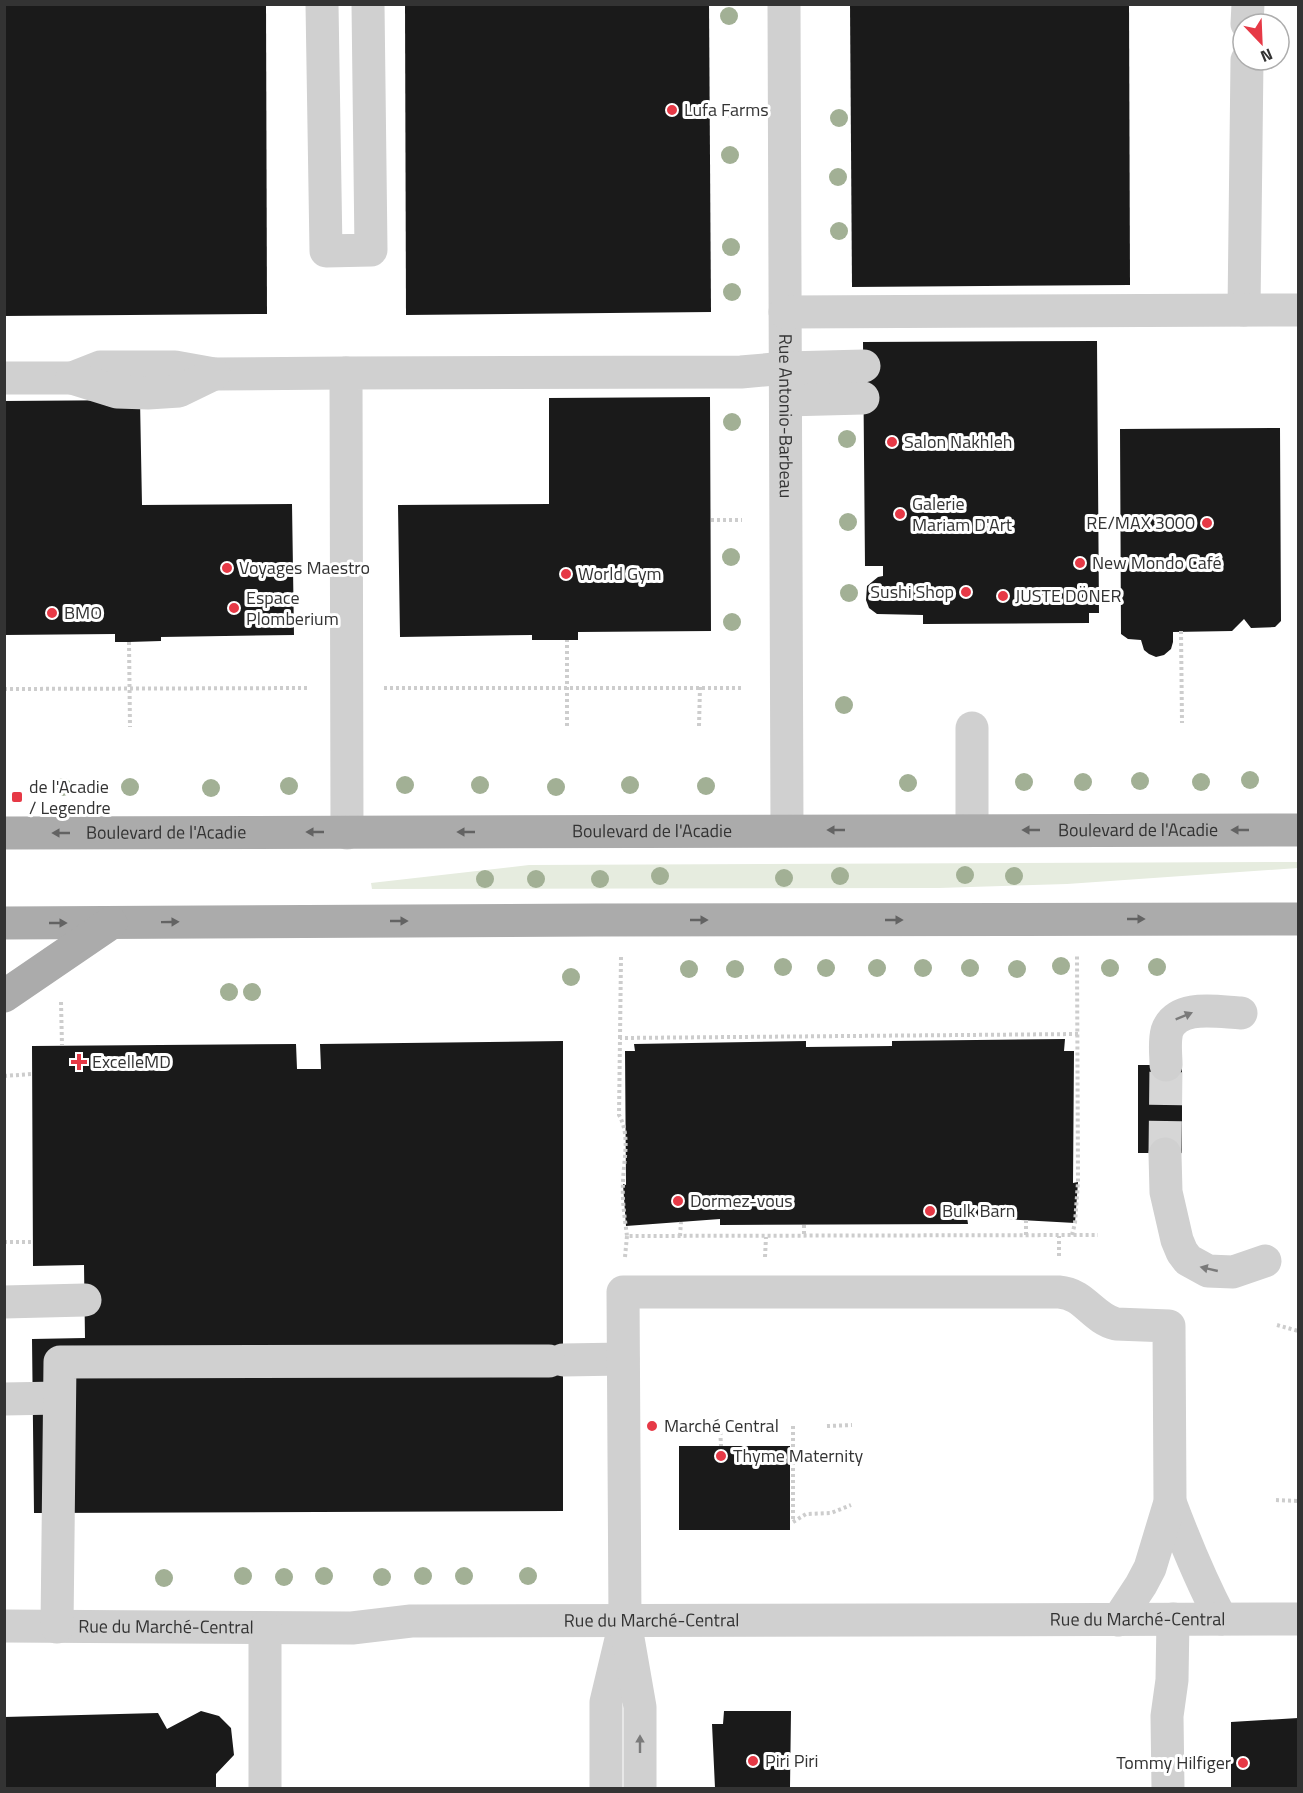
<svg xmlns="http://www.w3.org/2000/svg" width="1303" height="1793" font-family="'Titillium Web',sans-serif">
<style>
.green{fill:#e6ecdf}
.building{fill:#1a1a1a}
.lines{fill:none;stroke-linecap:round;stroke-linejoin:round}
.minor-tunnel{stroke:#d6d6d6;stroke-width:33;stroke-dasharray:33 16;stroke-linecap:butt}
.path{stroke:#cdcdcd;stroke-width:4;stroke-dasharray:3 3;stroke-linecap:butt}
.minor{stroke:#d0d0d0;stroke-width:33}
.major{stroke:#ababab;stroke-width:33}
.tree{fill:#a2b095}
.oneway{fill:#636363}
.oneway2{fill:#7a7a7a}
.poi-dot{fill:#e63946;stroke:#fff;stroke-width:2}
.labels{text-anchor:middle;stroke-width:6;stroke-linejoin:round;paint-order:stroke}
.poi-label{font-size:18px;fill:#333;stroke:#fff;text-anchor:start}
.street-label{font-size:18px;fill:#333;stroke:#fff}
</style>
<rect width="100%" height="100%" fill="#fff"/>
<polygon class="green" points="1298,862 1298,868 1067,884 939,888 372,889 371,883 529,865"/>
<g class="building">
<polygon points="4,4 266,4 267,314 4,316"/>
<polygon points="405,4 709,4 711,312 406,315"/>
<polygon points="850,4 1129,4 1130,285 852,287"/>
<polygon points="1097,341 1099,613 1089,613 1089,623 923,624 923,615 877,614 869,608 866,600 867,586 878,577 883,576 883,566 865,566 863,342"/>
<polygon points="710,397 711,631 578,632 578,640 532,640 532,635 400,637 398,505 549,504 549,398"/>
<polygon points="140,400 142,505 292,504 294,635 161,637 161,641 129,642 115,642 115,634 4,635 4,401"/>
<polygon points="1280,428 1281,621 1275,627 1251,628 1244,619 1232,631 1173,632 1173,642 1171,649 1164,655 1156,657 1149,654 1144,650 1141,640 1128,639 1121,634 1120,429"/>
<polygon points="1065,1039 1064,1051 1074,1051 1073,1183 1078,1182 1075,1223 967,1217 968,1224 720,1225 720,1219 626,1226 623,1184 626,1185 625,1051 635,1051 634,1044 806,1041 806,1047 892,1046 892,1041"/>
<polygon points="563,1041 563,1511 34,1513 32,1339 85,1338 84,1265 33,1266 32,1046 296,1044 297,1069 321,1069 320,1044"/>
<rect x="1138" y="1065" width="44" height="88"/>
<rect x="679" y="1446" width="111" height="84"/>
<polygon points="201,1711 219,1716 231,1728 234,1755 216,1774 216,1788 4,1788 4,1717 158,1713 167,1729"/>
<polygon points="724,1711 791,1711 790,1788 715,1788 712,1724 723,1724"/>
<polygon points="1298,1718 1298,1788 1231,1788 1231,1722"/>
</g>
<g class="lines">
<polyline class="minor-tunnel" points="1165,1154 1166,1065"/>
<g class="path">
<polyline points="710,116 739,115"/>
<polyline points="711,520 742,520"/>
<polyline points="1181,631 1182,723"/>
<polyline points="129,642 130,727"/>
<polyline points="384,688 744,688"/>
<polyline points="4,689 310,688"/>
<polyline points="567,726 567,640"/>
<polyline points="699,726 700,687"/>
<polyline points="61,1002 62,1046"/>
<path d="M1078 1034 620 1038 619 1115C631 1136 623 1162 623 1184 622 1201 625 1220 627 1236L1098 1235"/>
<polyline points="620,1038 621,957"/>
<polyline points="4,1076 32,1074"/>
<polyline points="1026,1220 1026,1236"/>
<polyline points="804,1225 804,1236"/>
<polyline points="1072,1235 1075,1223 1078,1182 1077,956"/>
<polyline points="680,1236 681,1222"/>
<polyline points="4,1242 33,1242"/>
<polyline points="1059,1256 1059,1236"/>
<polyline points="625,1257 627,1236"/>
<polyline points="765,1257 766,1237"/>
<polyline points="1277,1325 1298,1331"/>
<polyline points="720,1426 721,1446"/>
<polyline points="793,1426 793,1522 806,1514 831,1513 851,1505"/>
<polyline points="827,1426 852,1425"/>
<polyline points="1276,1500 1298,1501"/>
</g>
<g class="minor">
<polyline points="322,4 326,251 371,250 368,4"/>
<path id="s1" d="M784 4 787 829"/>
<polyline points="1247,24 1248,4"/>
<polyline points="1244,310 1247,60"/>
<polyline points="785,312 1298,310"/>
<polyline points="4,378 72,378 100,367 175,367 214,374 346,373"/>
<polyline points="72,378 117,392 148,393 179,391 214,374"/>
<polyline points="786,400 863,398"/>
<polyline points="972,830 972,728"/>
<polyline points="347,833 346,373 741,372 786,368 864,366"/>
<path d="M1166 1065C1166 1054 1164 1042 1167 1031 1177 1003 1218 1012 1241 1013"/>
<polyline points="1165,1154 1166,1192 1177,1240 1182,1252 1188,1260 1208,1271 1233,1272 1265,1261"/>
<polyline points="4,1302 85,1300"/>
<polyline points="563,1360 623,1359"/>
<polyline points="4,1399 59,1398"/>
<path d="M1170 1502C1185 1542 1201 1581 1221 1619"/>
<path id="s2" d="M4 1626 352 1628 411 1621 1298 1619"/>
<polyline points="57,1627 60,1362 549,1361"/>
<polyline points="265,1628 265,1788"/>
<polyline points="606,1788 606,1702 622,1635"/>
<path d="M640 1788V1707L625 1621 623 1292H1059C1085 1294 1092 1318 1116 1324L1169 1326 1170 1502 1150 1568 1141 1585 1118 1620"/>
<polyline points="1168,1788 1167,1716 1172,1680 1173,1619"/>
</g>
<g class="major">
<path id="s3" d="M4 833C436 832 867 830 1298 830"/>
<polyline points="4,923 595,920 1298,919"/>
<polyline points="4,996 111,923"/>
</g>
</g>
<g class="tree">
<circle cx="729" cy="16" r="9"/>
<circle cx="839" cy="118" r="9"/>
<circle cx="730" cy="155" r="9"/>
<circle cx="838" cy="177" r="9"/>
<circle cx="839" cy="231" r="9"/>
<circle cx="731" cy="247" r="9"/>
<circle cx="732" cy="292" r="9"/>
<circle cx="732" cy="422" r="9"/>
<circle cx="847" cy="439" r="9"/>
<circle cx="848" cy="522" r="9"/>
<circle cx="731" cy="557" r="9"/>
<circle cx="849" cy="593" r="9"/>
<circle cx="732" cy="622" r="9"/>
<circle cx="844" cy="705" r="9"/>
<circle cx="1250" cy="780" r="9"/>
<circle cx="1140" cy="781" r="9"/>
<circle cx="1024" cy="782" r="9"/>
<circle cx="1083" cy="782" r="9"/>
<circle cx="1201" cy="782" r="9"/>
<circle cx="908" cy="783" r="9"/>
<circle cx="405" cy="785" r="9"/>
<circle cx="480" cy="785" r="9"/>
<circle cx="630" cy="785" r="9"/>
<circle cx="289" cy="786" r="9"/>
<circle cx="706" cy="786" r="9"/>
<circle cx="63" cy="787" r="9"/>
<circle cx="130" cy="787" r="9"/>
<circle cx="556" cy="787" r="9"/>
<circle cx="211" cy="788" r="9"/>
<circle cx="965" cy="875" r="9"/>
<circle cx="660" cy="876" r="9"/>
<circle cx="840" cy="876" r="9"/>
<circle cx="1014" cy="876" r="9"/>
<circle cx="784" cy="878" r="9"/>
<circle cx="485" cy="879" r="9"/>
<circle cx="536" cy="879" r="9"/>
<circle cx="600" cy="879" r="9"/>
<circle cx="1061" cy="966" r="9"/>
<circle cx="783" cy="967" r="9"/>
<circle cx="1157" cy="967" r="9"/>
<circle cx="826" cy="968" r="9"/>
<circle cx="877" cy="968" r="9"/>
<circle cx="923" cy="968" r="9"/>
<circle cx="970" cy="968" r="9"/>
<circle cx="1110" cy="968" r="9"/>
<circle cx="689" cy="969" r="9"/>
<circle cx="735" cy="969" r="9"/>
<circle cx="1017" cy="969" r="9"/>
<circle cx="571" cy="977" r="9"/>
<circle cx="229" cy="992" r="9"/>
<circle cx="252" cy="992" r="9"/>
<circle cx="243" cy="1576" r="9"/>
<circle cx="324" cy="1576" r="9"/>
<circle cx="423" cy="1576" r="9"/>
<circle cx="464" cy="1576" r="9"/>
<circle cx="528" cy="1576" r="9"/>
<circle cx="284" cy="1577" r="9"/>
<circle cx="382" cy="1577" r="9"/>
<circle cx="164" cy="1578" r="9"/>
</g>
<defs><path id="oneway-solid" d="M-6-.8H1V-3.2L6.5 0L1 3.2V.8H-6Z" transform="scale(1.5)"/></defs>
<g class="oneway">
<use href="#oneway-solid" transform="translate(836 830) rotate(-180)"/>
<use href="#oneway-solid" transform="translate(1031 830) rotate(180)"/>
<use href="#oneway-solid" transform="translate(1240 830) rotate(-180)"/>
<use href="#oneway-solid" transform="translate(315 832) rotate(-180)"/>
<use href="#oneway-solid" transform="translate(466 832) rotate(180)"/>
<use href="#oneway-solid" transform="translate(61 833) rotate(180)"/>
<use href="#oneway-solid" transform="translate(1136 919)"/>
<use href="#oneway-solid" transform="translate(699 920)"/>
<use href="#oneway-solid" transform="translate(894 920)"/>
<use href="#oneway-solid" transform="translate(399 921)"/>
<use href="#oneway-solid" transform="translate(170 922) rotate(-1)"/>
<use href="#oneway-solid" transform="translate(58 923)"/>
</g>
<g class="oneway2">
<use href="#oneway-solid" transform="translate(1184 1016) rotate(-22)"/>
<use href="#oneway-solid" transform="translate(1209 1269) rotate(-167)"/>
<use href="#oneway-solid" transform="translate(640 1744) rotate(-90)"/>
</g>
<g class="poi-dot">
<circle cx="672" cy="110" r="6"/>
<circle cx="892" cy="442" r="6"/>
<circle cx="900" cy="514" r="6"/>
<circle cx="1207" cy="523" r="6"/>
<circle cx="1080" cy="563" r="6"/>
<circle cx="227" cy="568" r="6"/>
<circle cx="566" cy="574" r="6"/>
<circle cx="966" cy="592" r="6"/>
<circle cx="1003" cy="596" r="6"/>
<circle cx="234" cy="608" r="6"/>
<circle cx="52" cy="613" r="6"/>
<rect x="11" y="791" width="12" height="12" rx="3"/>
<path d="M76 1053h6v6h6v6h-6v6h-6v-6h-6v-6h6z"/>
<circle cx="678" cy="1201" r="6"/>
<circle cx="930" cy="1211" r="6"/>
<circle cx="652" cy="1426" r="6"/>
<circle cx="721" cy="1456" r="6"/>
<circle cx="753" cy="1761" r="6"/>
<circle cx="1243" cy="1763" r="6"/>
</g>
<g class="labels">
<g class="poi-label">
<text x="684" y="116">Lufa Farms</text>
<text x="904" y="448">Salon Nakhleh</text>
<text x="912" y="510">Galerie<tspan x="912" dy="21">Mariam D'Art</tspan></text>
<text x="1195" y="529" text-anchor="end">RE/MAX 3000</text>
<text x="1092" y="569">New Mondo Café</text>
<text x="239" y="574">Voyages Maestro</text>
<text x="578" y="580">World Gym</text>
<text x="954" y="598" text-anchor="end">Sushi Shop</text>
<text x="1015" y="602">JUSTE DÖNER</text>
<text x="246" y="604">Espace<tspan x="246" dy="21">Plomberium</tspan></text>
<text x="64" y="619">BMO</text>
<text x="29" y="793">de l'Acadie<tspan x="29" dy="21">/ Legendre</tspan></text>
<text x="92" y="1068">ExcelleMD</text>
<text x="690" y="1207">Dormez-vous</text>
<text x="942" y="1217">Bulk Barn</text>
<text x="664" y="1432">Marché Central</text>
<text x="733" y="1462">Thyme Maternity</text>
<text x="765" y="1767">Piri Piri</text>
<text x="1231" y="1769" text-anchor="end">Tommy Hilfiger</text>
</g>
<g class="street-label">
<text dy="6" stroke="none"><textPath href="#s1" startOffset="412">Rue Antonio-Barbeau</textPath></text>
<text dy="6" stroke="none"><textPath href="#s3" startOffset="648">Boulevard de l'Acadie</textPath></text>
<text dy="6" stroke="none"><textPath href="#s3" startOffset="1134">Boulevard de l'Acadie</textPath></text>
<text dy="6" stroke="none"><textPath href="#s3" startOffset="162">Boulevard de l'Acadie</textPath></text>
<text dy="6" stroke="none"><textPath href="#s2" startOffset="1134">Rue du Marché-Central</textPath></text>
<text dy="6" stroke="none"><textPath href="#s2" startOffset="648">Rue du Marché-Central</textPath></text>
<text dy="6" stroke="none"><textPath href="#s2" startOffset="162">Rue du Marché-Central</textPath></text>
</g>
</g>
<rect width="1303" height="1793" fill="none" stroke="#333333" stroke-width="12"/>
<g transform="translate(1261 42) rotate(157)"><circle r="28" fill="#ffffff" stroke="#adadad" stroke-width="1.5"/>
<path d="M0-4.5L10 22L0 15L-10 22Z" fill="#e63946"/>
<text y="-9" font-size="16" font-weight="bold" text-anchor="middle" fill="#333333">N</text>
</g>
</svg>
